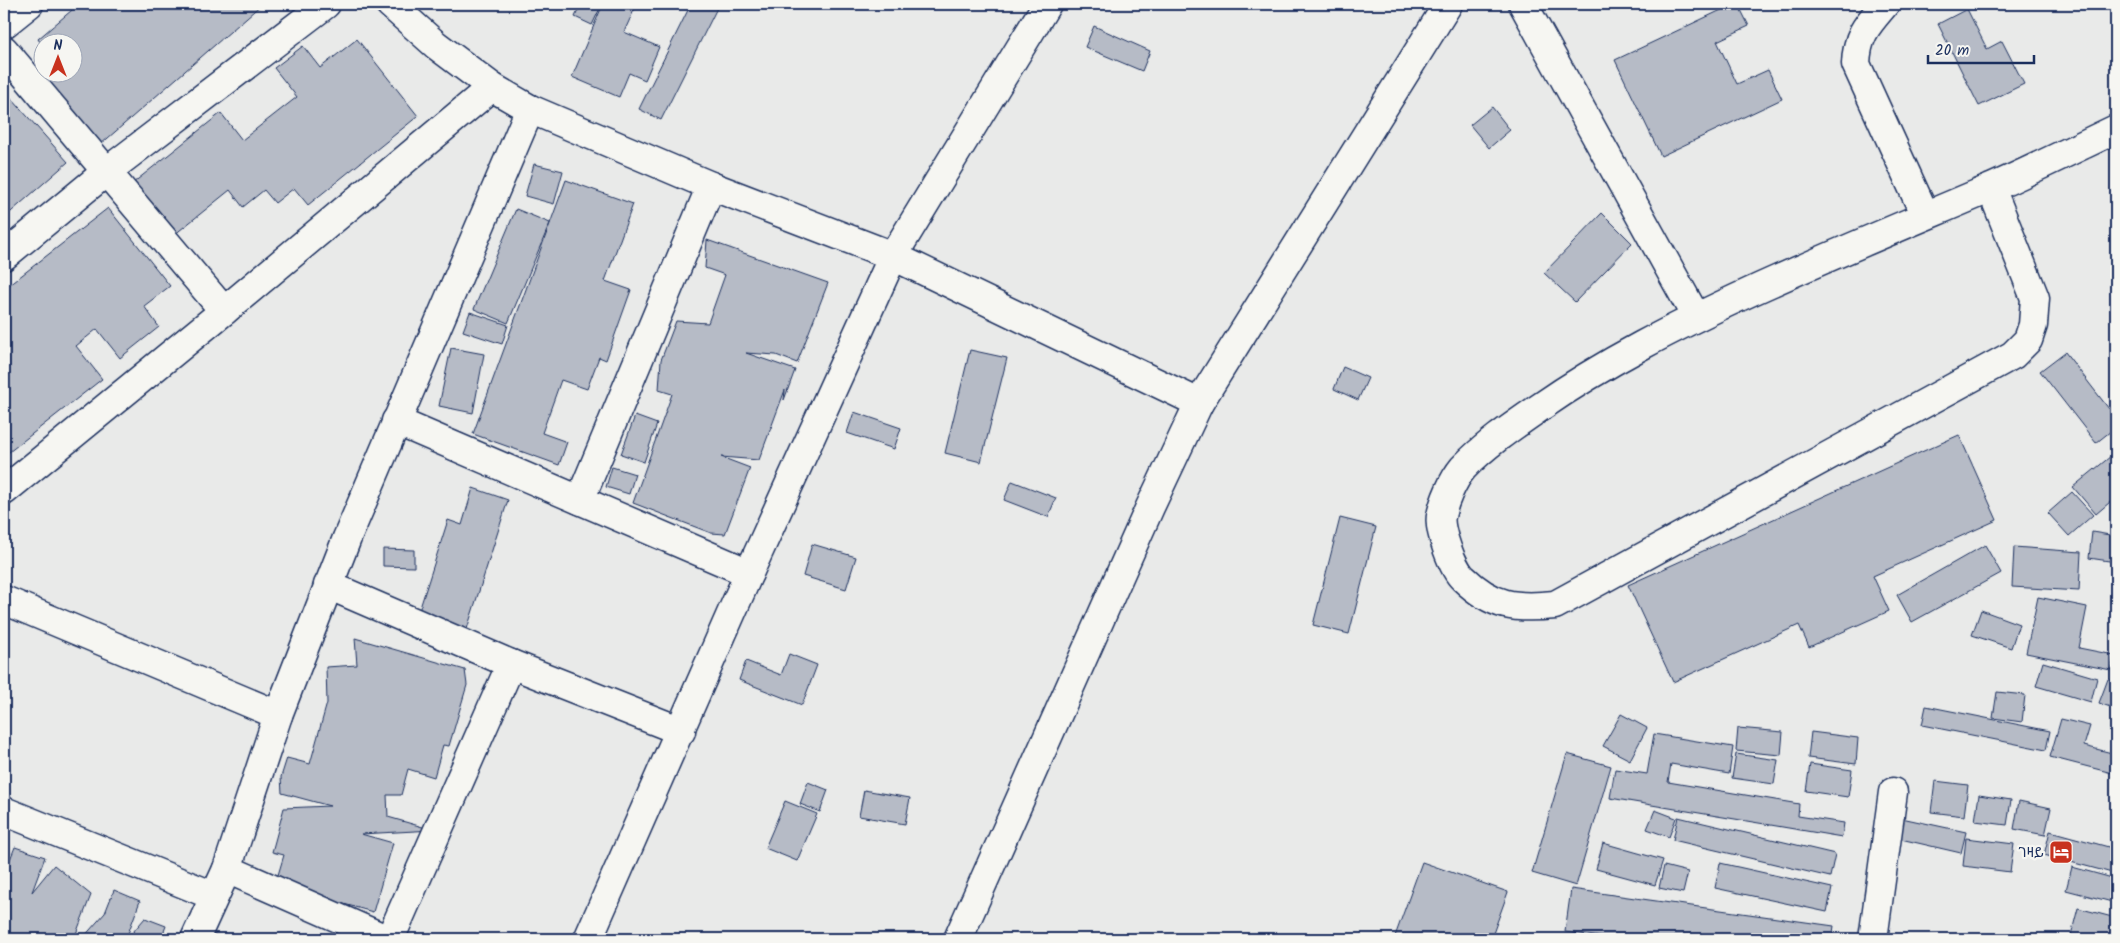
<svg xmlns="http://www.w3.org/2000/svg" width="2120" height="943" font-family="Kalam,'Noto Sans Ethiopic',sans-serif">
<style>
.building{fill:#b6bbc6;stroke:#1b2f5e}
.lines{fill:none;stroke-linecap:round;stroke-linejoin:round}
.minor-casing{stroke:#1b2f5e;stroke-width:31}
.minor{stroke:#f6f6f2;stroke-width:28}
.labels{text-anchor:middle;stroke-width:4.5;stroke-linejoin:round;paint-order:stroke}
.poi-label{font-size:14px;fill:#1b2f5e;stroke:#f6f6f2;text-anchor:end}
</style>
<rect width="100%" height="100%" fill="#e9eae9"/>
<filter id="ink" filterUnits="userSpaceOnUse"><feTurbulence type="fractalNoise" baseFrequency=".02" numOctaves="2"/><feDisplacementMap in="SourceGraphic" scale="10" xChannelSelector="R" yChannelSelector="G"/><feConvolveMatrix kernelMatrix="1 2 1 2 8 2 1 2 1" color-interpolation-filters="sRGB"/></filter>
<g filter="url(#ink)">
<g class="building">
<polygon points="79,4 262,4 100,145 44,81 53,72 72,72 72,42 42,42 42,45 38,39"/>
<polygon points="581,4 602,4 592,25 575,17"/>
<polygon points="603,4 625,4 635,8 624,32 659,47 645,80 629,73 619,97 572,77"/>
<polygon points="691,4 719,4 661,120 639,109"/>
<polygon points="1734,4 1738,4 1749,26 1717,41 1737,84 1768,70 1782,99 1661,156 1615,60"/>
<polygon points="1967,9 1987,49 2002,41 2024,84 1979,106 1938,24"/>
<polygon points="1094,26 1150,51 1142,71 1085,47"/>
<polygon points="357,39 418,116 308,205 294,188 275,203 264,190 243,207 230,190 169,239 128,187 221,113 242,140 297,97 274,68 303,46 320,68"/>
<polygon points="4,90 68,162 4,218"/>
<polygon points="1492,107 1510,130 1489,148 1470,125"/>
<polygon points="534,164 563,171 554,204 525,196"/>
<polygon points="566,180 633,204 605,281 631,290 606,360 599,357 587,389 561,380 542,433 567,442 559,465 473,434"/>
<polygon points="108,208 170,286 144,306 159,327 120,358 97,329 76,346 102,379 4,456 4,289"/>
<polygon points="516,209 550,223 508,323 474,309"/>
<polygon points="1602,213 1632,243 1575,302 1544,273"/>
<polygon points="707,240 828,283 797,363 776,355 746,353 795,370 784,400 785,390 759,460 721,457 750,468 725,534 711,533 633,503 672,394 659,390 661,360 676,321 708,323 725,275 705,268"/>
<polygon points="470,312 508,325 502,344 463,331"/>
<polygon points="451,348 484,354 473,413 439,406"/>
<polygon points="970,350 1007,358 981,462 945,453"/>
<polygon points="2065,352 2116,418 2116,427 2096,443 2040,371"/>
<polygon points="1343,367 1368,378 1358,400 1334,389"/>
<polygon points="854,412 901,428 894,449 847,433"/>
<polygon points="635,416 657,424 644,462 621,454"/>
<polygon points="1959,435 1997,520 1873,576 1889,611 1809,647 1799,625 1673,682 1628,585"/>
<polygon points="2116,452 2116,497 2096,514 2073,487"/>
<polygon points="612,467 635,474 629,494 606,487"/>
<polygon points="1012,481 1056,498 1048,517 1004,500"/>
<polygon points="473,488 508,500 467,629 418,614 448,520 462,525"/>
<polygon points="2072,492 2093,515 2069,536 2048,513"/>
<polygon points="1340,518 1376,527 1349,634 1313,625"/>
<polygon points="2092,532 2116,536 2116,562 2089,558"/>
<polygon points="812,544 856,557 846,589 803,576"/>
<polygon points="1985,545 2001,573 1912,622 1897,595"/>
<polygon points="2014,547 2081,552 2079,591 2012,587"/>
<polygon points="383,549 414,550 414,567 383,566"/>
<polygon points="2038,597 2087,607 2079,648 2114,655 2111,670 2026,653"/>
<polygon points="1981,610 2019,624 2011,648 1972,635"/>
<polygon points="355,638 465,670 467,685 449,746 443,745 434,777 408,769 401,795 387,795 388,817 433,830 361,834 393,843 373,912 275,885 284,855 272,852 284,808 330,806 282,793 281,777 287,758 310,764 327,703 326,667 357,665"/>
<polygon points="789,654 817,665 802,705 739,680 746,661 781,675"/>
<polygon points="2043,662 2097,678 2091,702 2036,686"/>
<polygon points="2108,679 2116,682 2116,709 2099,703"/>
<polygon points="1997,692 2025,695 2022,722 1993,718"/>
<polygon points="1926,706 2050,731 2046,750 1922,725"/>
<polygon points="1621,714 1647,728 1630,760 1603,746"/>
<polygon points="2061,719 2090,726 2084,746 2116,754 2116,774 2050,757"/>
<polygon points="1738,728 1783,732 1781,755 1736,751"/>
<polygon points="1811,732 1858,738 1856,764 1808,758"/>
<polygon points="1654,734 1733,747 1729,774 1671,764 1668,782 1799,804 1798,816 1844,823 1842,837 1610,798 1615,769 1647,774"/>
<polygon points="1567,754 1611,766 1576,886 1532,873"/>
<polygon points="1736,754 1778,760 1774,784 1732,778"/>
<polygon points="1810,764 1852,770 1848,797 1806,791"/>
<polygon points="1935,781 1968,785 1964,816 1931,812"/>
<polygon points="808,782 828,790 820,812 800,804"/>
<polygon points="864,790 910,798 905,824 859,816"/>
<polygon points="1979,795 2011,800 2007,825 1975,821"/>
<polygon points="785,801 817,814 797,861 765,848"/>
<polygon points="2019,801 2051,808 2045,835 2014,829"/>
<polygon points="1655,810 1676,818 1669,837 1647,829"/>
<polygon points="1678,817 1835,854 1830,877 1673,840"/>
<polygon points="1897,817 1966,832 1961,853 1892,837"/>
<polygon points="2050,831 2116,849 2116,874 2044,855"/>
<polygon points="1966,838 2014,844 2010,872 1963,866"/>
<polygon points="1603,843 1663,860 1655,885 1596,869"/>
<polygon points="15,847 45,857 32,892 54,865 91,895 74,939 4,939 4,868 9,862"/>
<polygon points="1422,862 1508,892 1491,939 1394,939"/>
<polygon points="1720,863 1832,888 1827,912 1715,888"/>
<polygon points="1664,866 1688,872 1683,893 1659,888"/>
<polygon points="2072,867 2116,879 2116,903 2066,890"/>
<polygon points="1571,889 1834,926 1832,939 1617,939 1565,932"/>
<polygon points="114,890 140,901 126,939 82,939 105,913"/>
<polygon points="2078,908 2116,918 2116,939 2070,939"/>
<polygon points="145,918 166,926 161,939 127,939"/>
</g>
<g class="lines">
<g class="minor-casing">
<g id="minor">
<polyline points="390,4 436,45 492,87 530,109 711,186 893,256 1199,403"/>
<polyline points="1523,4 1696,317"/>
<path d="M1885 4C1867 25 1857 35 1856 64L1925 215"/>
<polyline points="4,24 29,4"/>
<polyline points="4,50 224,311"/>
<path d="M1991 188 2035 298 2033 325 2028 340 2013 355 1555 605C1515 609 1493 607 1463 578 1453 569 1438 529 1441 516 1444 501 1453 480 1463 468 1485 445 1513 426 1539 408 1605 362 1676 326 1750 292 1829 256 1909 223 1989 189 2032 170 2074 149 2116 129"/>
<polyline points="4,256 106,172 326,4"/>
<polyline points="396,421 749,573"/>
<polyline points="4,491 224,311 492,87"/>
<polyline points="580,500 711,186"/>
<polyline points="328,585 511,664 681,731"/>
<polyline points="4,600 278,715"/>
<polyline points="4,811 214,896"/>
<polyline points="227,869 386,939"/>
<polyline points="195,939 227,869 278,715 347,538 530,109"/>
<polyline points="390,939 511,664"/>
<polyline points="588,939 749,573 893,256 1047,4"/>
<polyline points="958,939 1150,507 1199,403 1448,4"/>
<polyline points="1873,939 1893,792"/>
</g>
</g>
<use href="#minor" class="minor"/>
</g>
</g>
<defs>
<g id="hotel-square" transform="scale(1.25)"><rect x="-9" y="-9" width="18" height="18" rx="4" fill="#c8321e" stroke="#f6f6f2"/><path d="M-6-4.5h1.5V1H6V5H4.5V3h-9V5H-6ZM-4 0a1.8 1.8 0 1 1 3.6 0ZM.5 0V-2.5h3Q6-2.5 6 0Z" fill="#fff"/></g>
</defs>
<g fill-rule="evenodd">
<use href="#hotel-square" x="2061" y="852"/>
</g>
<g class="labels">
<g class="poi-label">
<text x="2044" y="857">ገዛይ</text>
</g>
</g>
<rect width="2120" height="943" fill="none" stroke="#f6f6f2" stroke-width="20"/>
<rect x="10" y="10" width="2100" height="923" fill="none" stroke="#1b2f5e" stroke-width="2" filter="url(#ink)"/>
<g transform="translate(58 58)"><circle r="24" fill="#f6f6f2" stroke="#9ea6b7"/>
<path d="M0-4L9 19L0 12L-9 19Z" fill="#c8321e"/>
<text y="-8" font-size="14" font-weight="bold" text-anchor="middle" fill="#1b2f5e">N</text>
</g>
<path d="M1928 55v8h106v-8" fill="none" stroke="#1b2f5e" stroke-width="2.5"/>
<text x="1935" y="55" font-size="15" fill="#1b2f5e" stroke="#f6f6f2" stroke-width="4" paint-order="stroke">20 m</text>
</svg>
